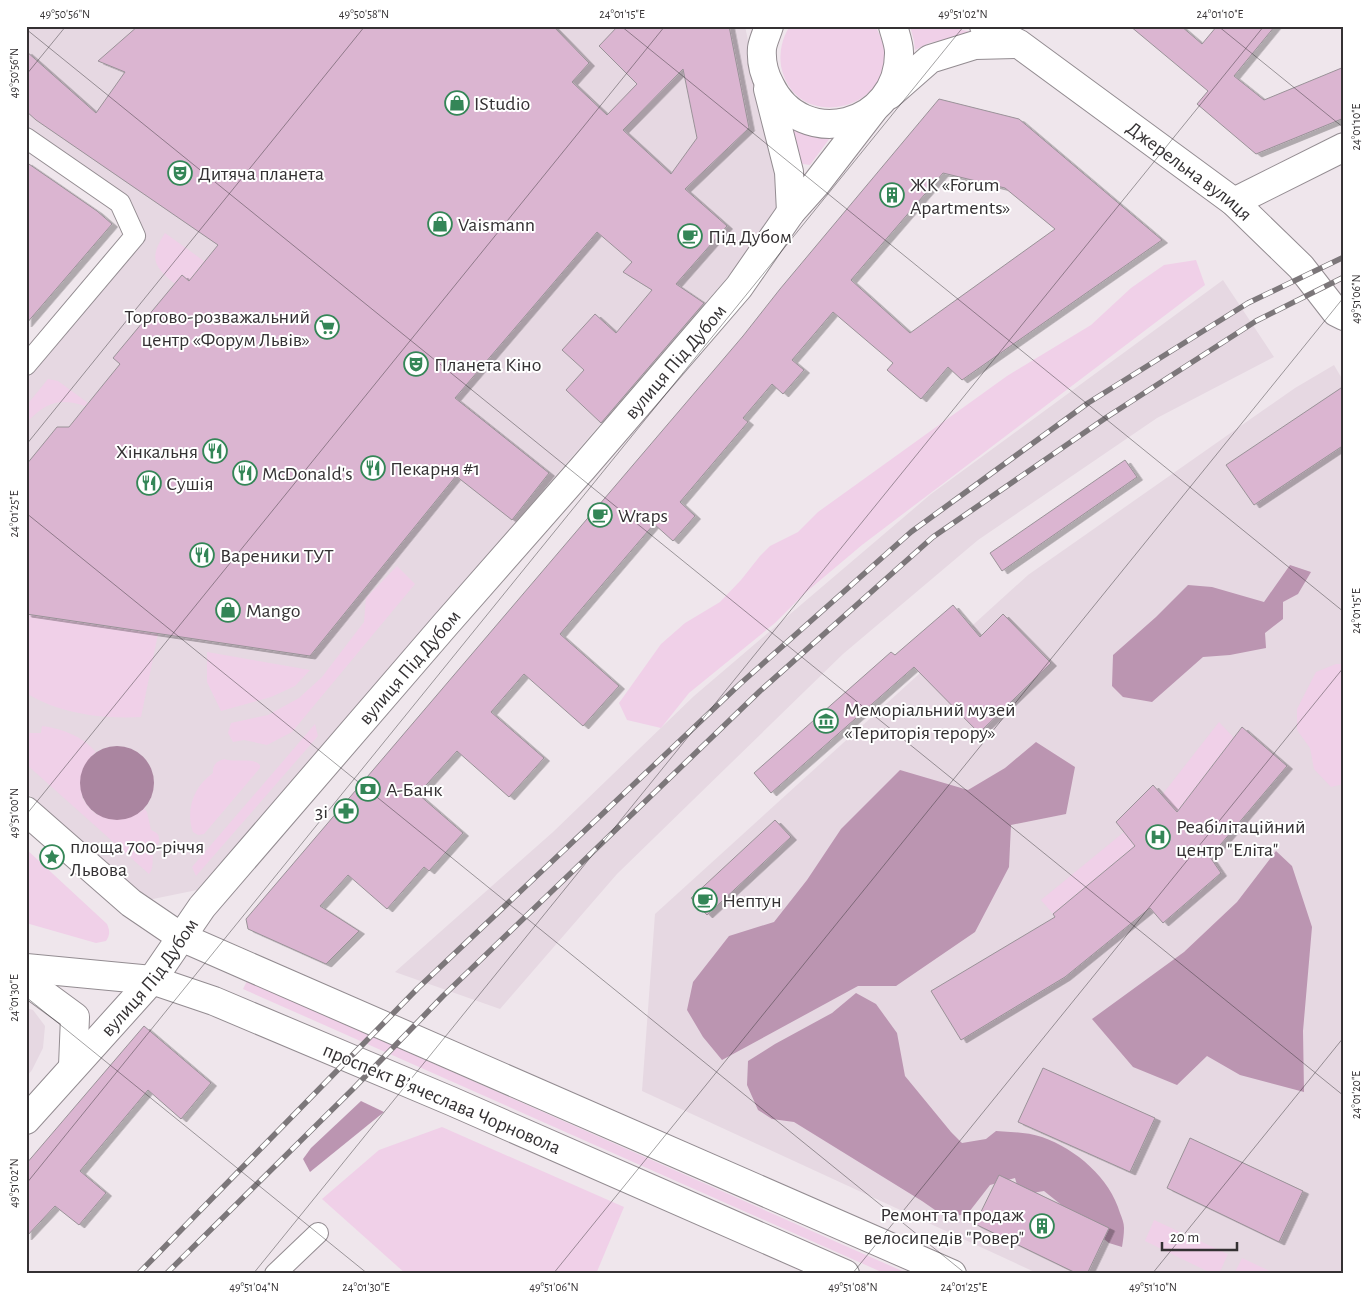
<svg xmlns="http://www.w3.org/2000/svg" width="1370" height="1300" font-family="'Alegreya Sans',sans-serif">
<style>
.built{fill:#e6d8e2}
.green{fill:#f0d0e8}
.forest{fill:#bb95b1}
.water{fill:#aa85a0}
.building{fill:#dbb5d1;stroke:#9a9298;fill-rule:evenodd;filter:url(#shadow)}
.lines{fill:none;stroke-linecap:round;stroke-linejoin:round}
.street-casing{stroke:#938c91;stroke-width:22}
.secondary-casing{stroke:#938c91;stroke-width:30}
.primary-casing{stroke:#938c91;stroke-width:30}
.street{stroke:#fff;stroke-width:20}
.secondary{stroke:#fff;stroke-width:28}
.primary{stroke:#fff;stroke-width:28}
.rail-casing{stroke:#7c777a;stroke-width:5.5}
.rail{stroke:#fff;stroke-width:4;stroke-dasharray:11;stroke-linecap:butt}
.ticks{fill:none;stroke:#343133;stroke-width:1;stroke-opacity:0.45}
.labels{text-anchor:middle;stroke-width:4;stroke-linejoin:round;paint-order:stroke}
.poi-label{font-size:20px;fill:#343133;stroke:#fff;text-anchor:start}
.street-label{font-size:20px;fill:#343133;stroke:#fff}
.neatline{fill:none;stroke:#343133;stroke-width:2}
.ticks-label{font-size:12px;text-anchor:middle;fill:#343133}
</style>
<defs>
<filter id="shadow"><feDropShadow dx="5.5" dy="3" stdDeviation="0" flood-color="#0004"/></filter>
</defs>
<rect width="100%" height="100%" fill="#efe6ec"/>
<g class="built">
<polygon points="26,26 745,26 783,213 197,890 148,900 26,792 26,378 146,235 129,200 26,128"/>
<polygon points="1223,280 1274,357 1157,418 978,540 843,654 617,874 500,1009 395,972 553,832 694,696 931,494"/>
<polygon points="1334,365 1344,382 1344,1274 1039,1274 642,1091 655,914 1028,575 1295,388"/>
<polygon points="26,1008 33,1010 45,1026 43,1048 32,1070 26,1077"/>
</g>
<g class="green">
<path d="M790 26H875C920 101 797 144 781 66 779 52 782 38 790 26Z"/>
<polygon points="910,26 945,26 976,33 929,43 915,50 914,41"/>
<path d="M787 124C802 134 812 137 830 138L810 165 796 163Z"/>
<path d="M165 233 208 264 202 265 189 281 175 284C153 266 149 258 165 233Z"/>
<polygon points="1196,260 1205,285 862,545 805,593 775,623 689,693 661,728 627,720 619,703 661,644 685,623 720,602 741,580 760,556 770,546 798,532 818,512 1007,376 1091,325 1131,288 1164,265"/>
<path d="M48 379 58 381 88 403 85 406C59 397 45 403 26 423V406Z"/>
<polygon points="397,566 415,584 292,732 267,745 244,740 233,742 228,733 231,723 268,715 299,698 322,677 364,622 366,598"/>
<path d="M26 614 158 634 141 717C102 719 60 714 26 693Z"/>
<polygon points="207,652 310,670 295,686 271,697 221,711 207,682"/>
<polygon points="1336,664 1344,664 1344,784 1331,787 1314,769 1310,748 1297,730 1297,709 1316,672"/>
<polygon points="1219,722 1234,738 1177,812 1162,795"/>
<polygon points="315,724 318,736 196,876 192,867"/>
<path d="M42 726C63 729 82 736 96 752L93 754 82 797 88 807 97 815 141 812 144 808 147 812 151 830C155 832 159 833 159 839 160 844 156 845 154 850 151 859 155 866 149 874L26 764V733H41Z"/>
<path d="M224 759C235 763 253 757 260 765V768L204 834 198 835 193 832C185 810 194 786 213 773 212 765 217 761 224 759Z"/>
<polygon points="1124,832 1135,846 1053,914 1041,900"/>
<path d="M26 849 107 924C110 931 110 935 106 941L96 943 26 923Z"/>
<polygon points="247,981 909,1274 886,1274 243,989"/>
<polygon points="442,1127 624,1207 596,1274 406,1274 322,1199 379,1150"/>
<polygon points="1154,1220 1228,1254 1219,1274 1213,1274 1145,1241"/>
<polygon points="1242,1258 1276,1274 1234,1274"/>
</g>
<g class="forest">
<polygon points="1290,565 1311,572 1298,594 1283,602 1283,619 1265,633 1266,648 1230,655 1203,657 1152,702 1123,697 1112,686 1113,655 1156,617 1188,585 1212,587 1264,602"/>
<polygon points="1036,742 1075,767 1066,814 1011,825 1009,867 975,932 896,986 858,986 722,1060 703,1037 687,1010 693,982 729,936 774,922 807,880 841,829 900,770 968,790 1005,768"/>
<polygon points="1276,851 1292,866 1312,927 1303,1031 1304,1092 1240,1075 1207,1056 1177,1085 1133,1067 1092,1019 1184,952 1237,902"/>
<path d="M856 993 876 1004 897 1033 905 1076 951 1132 962 1143 986 1139 996 1131C1011 1132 1027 1132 1042 1137 1076 1149 1110 1178 1120 1213 1122 1218 1124 1223 1124 1228 1124 1234 1123 1241 1122 1247L1109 1243 1044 1191 1020 1195 1015 1178 990 1185 969 1212 948 1219 922 1201 794 1122 772 1119 758 1110 747 1085 748 1061 775 1044 832 1013Z"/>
<polygon points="361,1101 384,1112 310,1172 303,1159 311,1148"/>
</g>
<circle class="water" cx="117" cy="783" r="37"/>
<g class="building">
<path d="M138 26H553L589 63 572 82 607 115 637 84 599 46 618 26H729L749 128 685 189 727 226 676 284 704 303 601 423 566 390 584 370 562 350 595 314 616 333 652 290 623 272 632 262 597 232 455 398 549 473 512 520 456 476 310 656 26 614V465L57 427H69L94 396 120 364 113 358 182 275 189 281 218 245 36 120 26 111V51L96 113 125 72 98 61ZM683 69 697 138 671 174 623 130Z"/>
<polygon points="1130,26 1181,26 1202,44 1217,26 1275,26 1234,76 1264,100 1344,67 1344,118 1256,154 1197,104 1208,91"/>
<path d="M939 99 1019 119 1162 240 962 380 948 367 921 399 887 370 893 363 833 312 792 360 804 370 783 394 772 384 743 418 748 422 680 502 695 516 673 541 654 524 560 634 619 686 583 726 524 674 491 712 544 758 509 797 457 751 418 794 463 833 429 871 424 867 387 909 348 875 320 906 359 931 326 964 248 929 246 919 743 336 780 289ZM943 173 1005 188 1055 229 910 333 851 280Z"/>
<polygon points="26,162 97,211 112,224 26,324"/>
<polygon points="1344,386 1344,445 1254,505 1226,465"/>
<polygon points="1125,460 1137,477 1002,571 990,553"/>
<polygon points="953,605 980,637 1003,614 1051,663 979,733 914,667 771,793 754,773 891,652 895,655"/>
<polygon points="1242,727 1287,766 1210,857 1221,873 1163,923 1150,908 1065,977 961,1040 931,991 1055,917 1053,914 1135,846 1116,822 1153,785 1177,812"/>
<polygon points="775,820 791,837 707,915 691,898"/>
<polygon points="144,1026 211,1083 181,1119 148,1090 80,1171 106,1193 79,1225 55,1206 26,1237 26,1164"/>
<polygon points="1043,1068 1155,1118 1130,1172 1018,1122"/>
<polygon points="1190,1138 1303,1191 1279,1242 1167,1188"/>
<polygon points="999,1175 1109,1228 1087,1274 1078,1274 975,1224"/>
</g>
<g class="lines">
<g class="street-casing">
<g id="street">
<polyline points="26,138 120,203 135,236 26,365"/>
<polyline points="275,1274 318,1233"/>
</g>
</g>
<g class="secondary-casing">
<g id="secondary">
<path d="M769 26C767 33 763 41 762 48 761 61 764 74 770 85 802 152 900 127 899 52 899 44 895 34 893 26"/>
<path id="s1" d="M984 26 1019 44 1234 202 1301 267 1336 312 1344 316"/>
<polyline points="768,89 789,172 791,212"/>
<polyline points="889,95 930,59 975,45 1015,44"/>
<polyline points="1234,202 1344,147"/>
<polyline points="26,981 75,1017 73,1066"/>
<path id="s2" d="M26 1120 152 980 202 907 445 625 583 468 739 287 791 212 816 184 873 110"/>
</g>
</g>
<g class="primary-casing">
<g id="primary">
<polyline points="26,811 131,903 181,937 952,1274"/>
<polyline points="26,968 152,980 214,1001 451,1101 845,1274"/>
</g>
</g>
<use href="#street" class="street"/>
<use href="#secondary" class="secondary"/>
<use href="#primary" class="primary"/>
<g class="rail-casing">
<g id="rail">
<polyline points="138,1274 418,988 740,684 911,532 1088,403 1248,303 1344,257"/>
<polyline points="166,1274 354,1088 443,996 760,691 933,537 1107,417 1256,321 1344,277"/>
</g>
</g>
<use href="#rail" class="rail"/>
</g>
<path class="ticks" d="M621 26 1344 612M1218 26 1344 128M26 29 1344 1096M26 75 66 26M26 445 365 26M26 513 966 1274M26 815 665 26M26 997 368 1274M26 1184 964 26M253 1274 1264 26M553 1274 1344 297M852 1274 1344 667M1152 1274 1344 1037"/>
<defs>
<g id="shop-ring" transform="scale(1.25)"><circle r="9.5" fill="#fff" stroke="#348657" stroke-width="1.5"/><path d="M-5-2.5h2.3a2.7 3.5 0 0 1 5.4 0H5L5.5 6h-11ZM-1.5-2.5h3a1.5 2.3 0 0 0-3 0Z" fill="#348657"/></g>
<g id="theatre-ring" transform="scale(1.25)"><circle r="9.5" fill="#fff" stroke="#348657" stroke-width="1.5"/><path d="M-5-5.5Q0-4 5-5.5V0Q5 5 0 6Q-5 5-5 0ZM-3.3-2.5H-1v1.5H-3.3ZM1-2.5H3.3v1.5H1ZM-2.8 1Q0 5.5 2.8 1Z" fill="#348657"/></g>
<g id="building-ring" transform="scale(1.25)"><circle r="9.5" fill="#fff" stroke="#348657" stroke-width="1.5"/><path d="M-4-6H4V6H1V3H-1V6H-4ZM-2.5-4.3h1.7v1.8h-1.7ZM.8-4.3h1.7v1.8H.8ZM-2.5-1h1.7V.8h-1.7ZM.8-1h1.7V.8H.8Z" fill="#348657"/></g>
<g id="cafe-ring" transform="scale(1.25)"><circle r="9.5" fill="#fff" stroke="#348657" stroke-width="1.5"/><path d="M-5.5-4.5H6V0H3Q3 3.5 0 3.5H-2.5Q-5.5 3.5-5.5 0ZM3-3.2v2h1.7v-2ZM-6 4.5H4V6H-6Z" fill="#348657"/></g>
<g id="supermarket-ring" transform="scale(1.25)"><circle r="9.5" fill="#fff" stroke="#348657" stroke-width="1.5"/><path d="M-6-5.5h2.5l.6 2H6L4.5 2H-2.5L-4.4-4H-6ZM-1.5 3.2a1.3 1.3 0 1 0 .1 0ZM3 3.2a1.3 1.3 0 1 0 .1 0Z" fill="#348657"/></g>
<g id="restaurant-ring" transform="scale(1.25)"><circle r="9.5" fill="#fff" stroke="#348657" stroke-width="1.5"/><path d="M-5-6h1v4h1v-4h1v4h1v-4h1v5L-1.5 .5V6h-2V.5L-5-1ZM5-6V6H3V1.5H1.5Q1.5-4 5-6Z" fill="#348657"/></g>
<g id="museum-ring" transform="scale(1.25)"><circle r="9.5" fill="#fff" stroke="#348657" stroke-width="1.5"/><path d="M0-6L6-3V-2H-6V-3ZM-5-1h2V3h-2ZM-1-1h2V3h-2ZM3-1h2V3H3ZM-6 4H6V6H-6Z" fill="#348657"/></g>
<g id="bank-ring" transform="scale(1.25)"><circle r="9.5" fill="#fff" stroke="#348657" stroke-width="1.5"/><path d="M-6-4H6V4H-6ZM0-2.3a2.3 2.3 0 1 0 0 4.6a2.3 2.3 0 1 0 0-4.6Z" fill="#348657"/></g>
<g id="pharmacy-ring" transform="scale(1.25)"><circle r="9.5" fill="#fff" stroke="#348657" stroke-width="1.5"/><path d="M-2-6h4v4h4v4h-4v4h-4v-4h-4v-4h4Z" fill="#348657"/></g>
<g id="hospital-ring" transform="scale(1.25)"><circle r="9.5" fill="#fff" stroke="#348657" stroke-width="1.5"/><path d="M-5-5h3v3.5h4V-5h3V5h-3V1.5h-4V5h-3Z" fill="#348657"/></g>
<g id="sight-ring" transform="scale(1.25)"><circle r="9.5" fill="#fff" stroke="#348657" stroke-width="1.5"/><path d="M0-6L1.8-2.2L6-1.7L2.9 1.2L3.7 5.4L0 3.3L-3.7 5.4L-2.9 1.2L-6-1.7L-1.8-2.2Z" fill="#348657"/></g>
</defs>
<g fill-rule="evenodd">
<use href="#shop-ring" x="457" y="103"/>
<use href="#theatre-ring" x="180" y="173"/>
<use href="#building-ring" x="892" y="195"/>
<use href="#shop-ring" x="440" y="224"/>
<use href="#cafe-ring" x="690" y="236"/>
<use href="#supermarket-ring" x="327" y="327"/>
<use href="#theatre-ring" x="416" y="364"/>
<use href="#restaurant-ring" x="215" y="451"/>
<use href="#restaurant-ring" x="373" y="468"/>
<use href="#restaurant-ring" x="245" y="473"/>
<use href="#restaurant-ring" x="149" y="483"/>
<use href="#cafe-ring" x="600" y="515"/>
<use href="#restaurant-ring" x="202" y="555"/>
<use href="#shop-ring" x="228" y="610"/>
<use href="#museum-ring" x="826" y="721"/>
<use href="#bank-ring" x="368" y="789"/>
<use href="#pharmacy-ring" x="346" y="811"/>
<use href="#hospital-ring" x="1158" y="837"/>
<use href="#sight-ring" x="52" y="857"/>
<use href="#cafe-ring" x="705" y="900"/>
<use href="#building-ring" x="1042" y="1226"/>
</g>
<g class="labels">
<g class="poi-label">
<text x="474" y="110">IStudio</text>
<text x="198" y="180">Дитяча планета</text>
<text x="910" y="191">ЖК «Forum<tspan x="910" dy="23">Apartments»</tspan></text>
<text x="458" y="231">Vaismann</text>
<text x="708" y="243">Під Дубом</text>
<text x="310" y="323" text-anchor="end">Торгово-розважальний<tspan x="310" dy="23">центр «Форум Львів»</tspan></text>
<text x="434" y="371">Планета Кіно</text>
<text x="198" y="458" text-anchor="end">Хінкальня</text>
<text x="390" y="475">Пекарня #1</text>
<text x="262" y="480">McDonald's</text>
<text x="166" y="490">Сушія</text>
<text x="618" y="522">Wraps</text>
<text x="220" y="562">Вареники ТУТ</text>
<text x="246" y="617">Mango</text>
<text x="844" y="716">Меморіальний музей<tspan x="844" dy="23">«Територія терору»</tspan></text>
<text x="386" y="796">А-Банк</text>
<text x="328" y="818" text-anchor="end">3і</text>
<text x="1176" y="833">Реабілітаційний<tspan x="1176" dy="23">центр "Еліта"</tspan></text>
<text x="70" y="853">площа 700-річчя<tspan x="70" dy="23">Львова</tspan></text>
<text x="722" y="907">Нептун</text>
<text x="1024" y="1221" text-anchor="end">Ремонт та продаж<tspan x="1024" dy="23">велосипедів "Ровер"</tspan></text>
</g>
<g class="street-label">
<text dy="7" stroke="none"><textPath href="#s1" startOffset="252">Джерельна вулиця</textPath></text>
<text dy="7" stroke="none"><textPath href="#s2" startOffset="999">вулиця Під Дубом</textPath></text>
<text dy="7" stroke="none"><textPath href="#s2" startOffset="594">вулиця Під Дубом</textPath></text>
<text dy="7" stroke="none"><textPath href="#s2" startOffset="189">вулиця Під Дубом</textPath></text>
<text transform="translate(442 1098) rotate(23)" y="7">проспект Вʼячеслава Чорновола</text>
</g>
</g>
<rect width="1370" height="1300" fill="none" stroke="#ffffff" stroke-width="55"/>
<path d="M1162 1242v8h75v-8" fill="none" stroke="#343133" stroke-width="2.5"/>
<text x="1170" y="1242" font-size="15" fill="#343133" stroke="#ffffff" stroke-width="4" paint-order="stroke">20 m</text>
<rect x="28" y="28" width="1314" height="1244" class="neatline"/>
<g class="ticks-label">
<text x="65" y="18">49°50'56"N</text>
<text x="364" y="18">49°50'58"N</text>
<text x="622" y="18">24°01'15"E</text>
<text x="963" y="18">49°51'02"N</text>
<text x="1220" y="18">24°01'10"E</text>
<text transform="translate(14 73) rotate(-90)" y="4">49°50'56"N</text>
<text transform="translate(1356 127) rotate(-90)" y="4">24°01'10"E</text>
<text transform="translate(1356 299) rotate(-90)" y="4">49°51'06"N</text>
<text transform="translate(14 514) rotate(-90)" y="4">24°01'25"E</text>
<text transform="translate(1356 611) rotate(-90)" y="4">24°01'15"E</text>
<text transform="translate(14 813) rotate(-90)" y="4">49°51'00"N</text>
<text transform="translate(14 998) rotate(-90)" y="4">24°01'30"E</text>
<text transform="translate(1356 1095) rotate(-90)" y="4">24°01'20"E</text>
<text transform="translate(14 1183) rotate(-90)" y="4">49°51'02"N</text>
<text x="254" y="1291">49°51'04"N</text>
<text x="366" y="1291">24°01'30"E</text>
<text x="554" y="1291">49°51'06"N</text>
<text x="853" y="1291">49°51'08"N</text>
<text x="964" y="1291">24°01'25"E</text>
<text x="1153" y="1291">49°51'10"N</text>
</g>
</svg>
